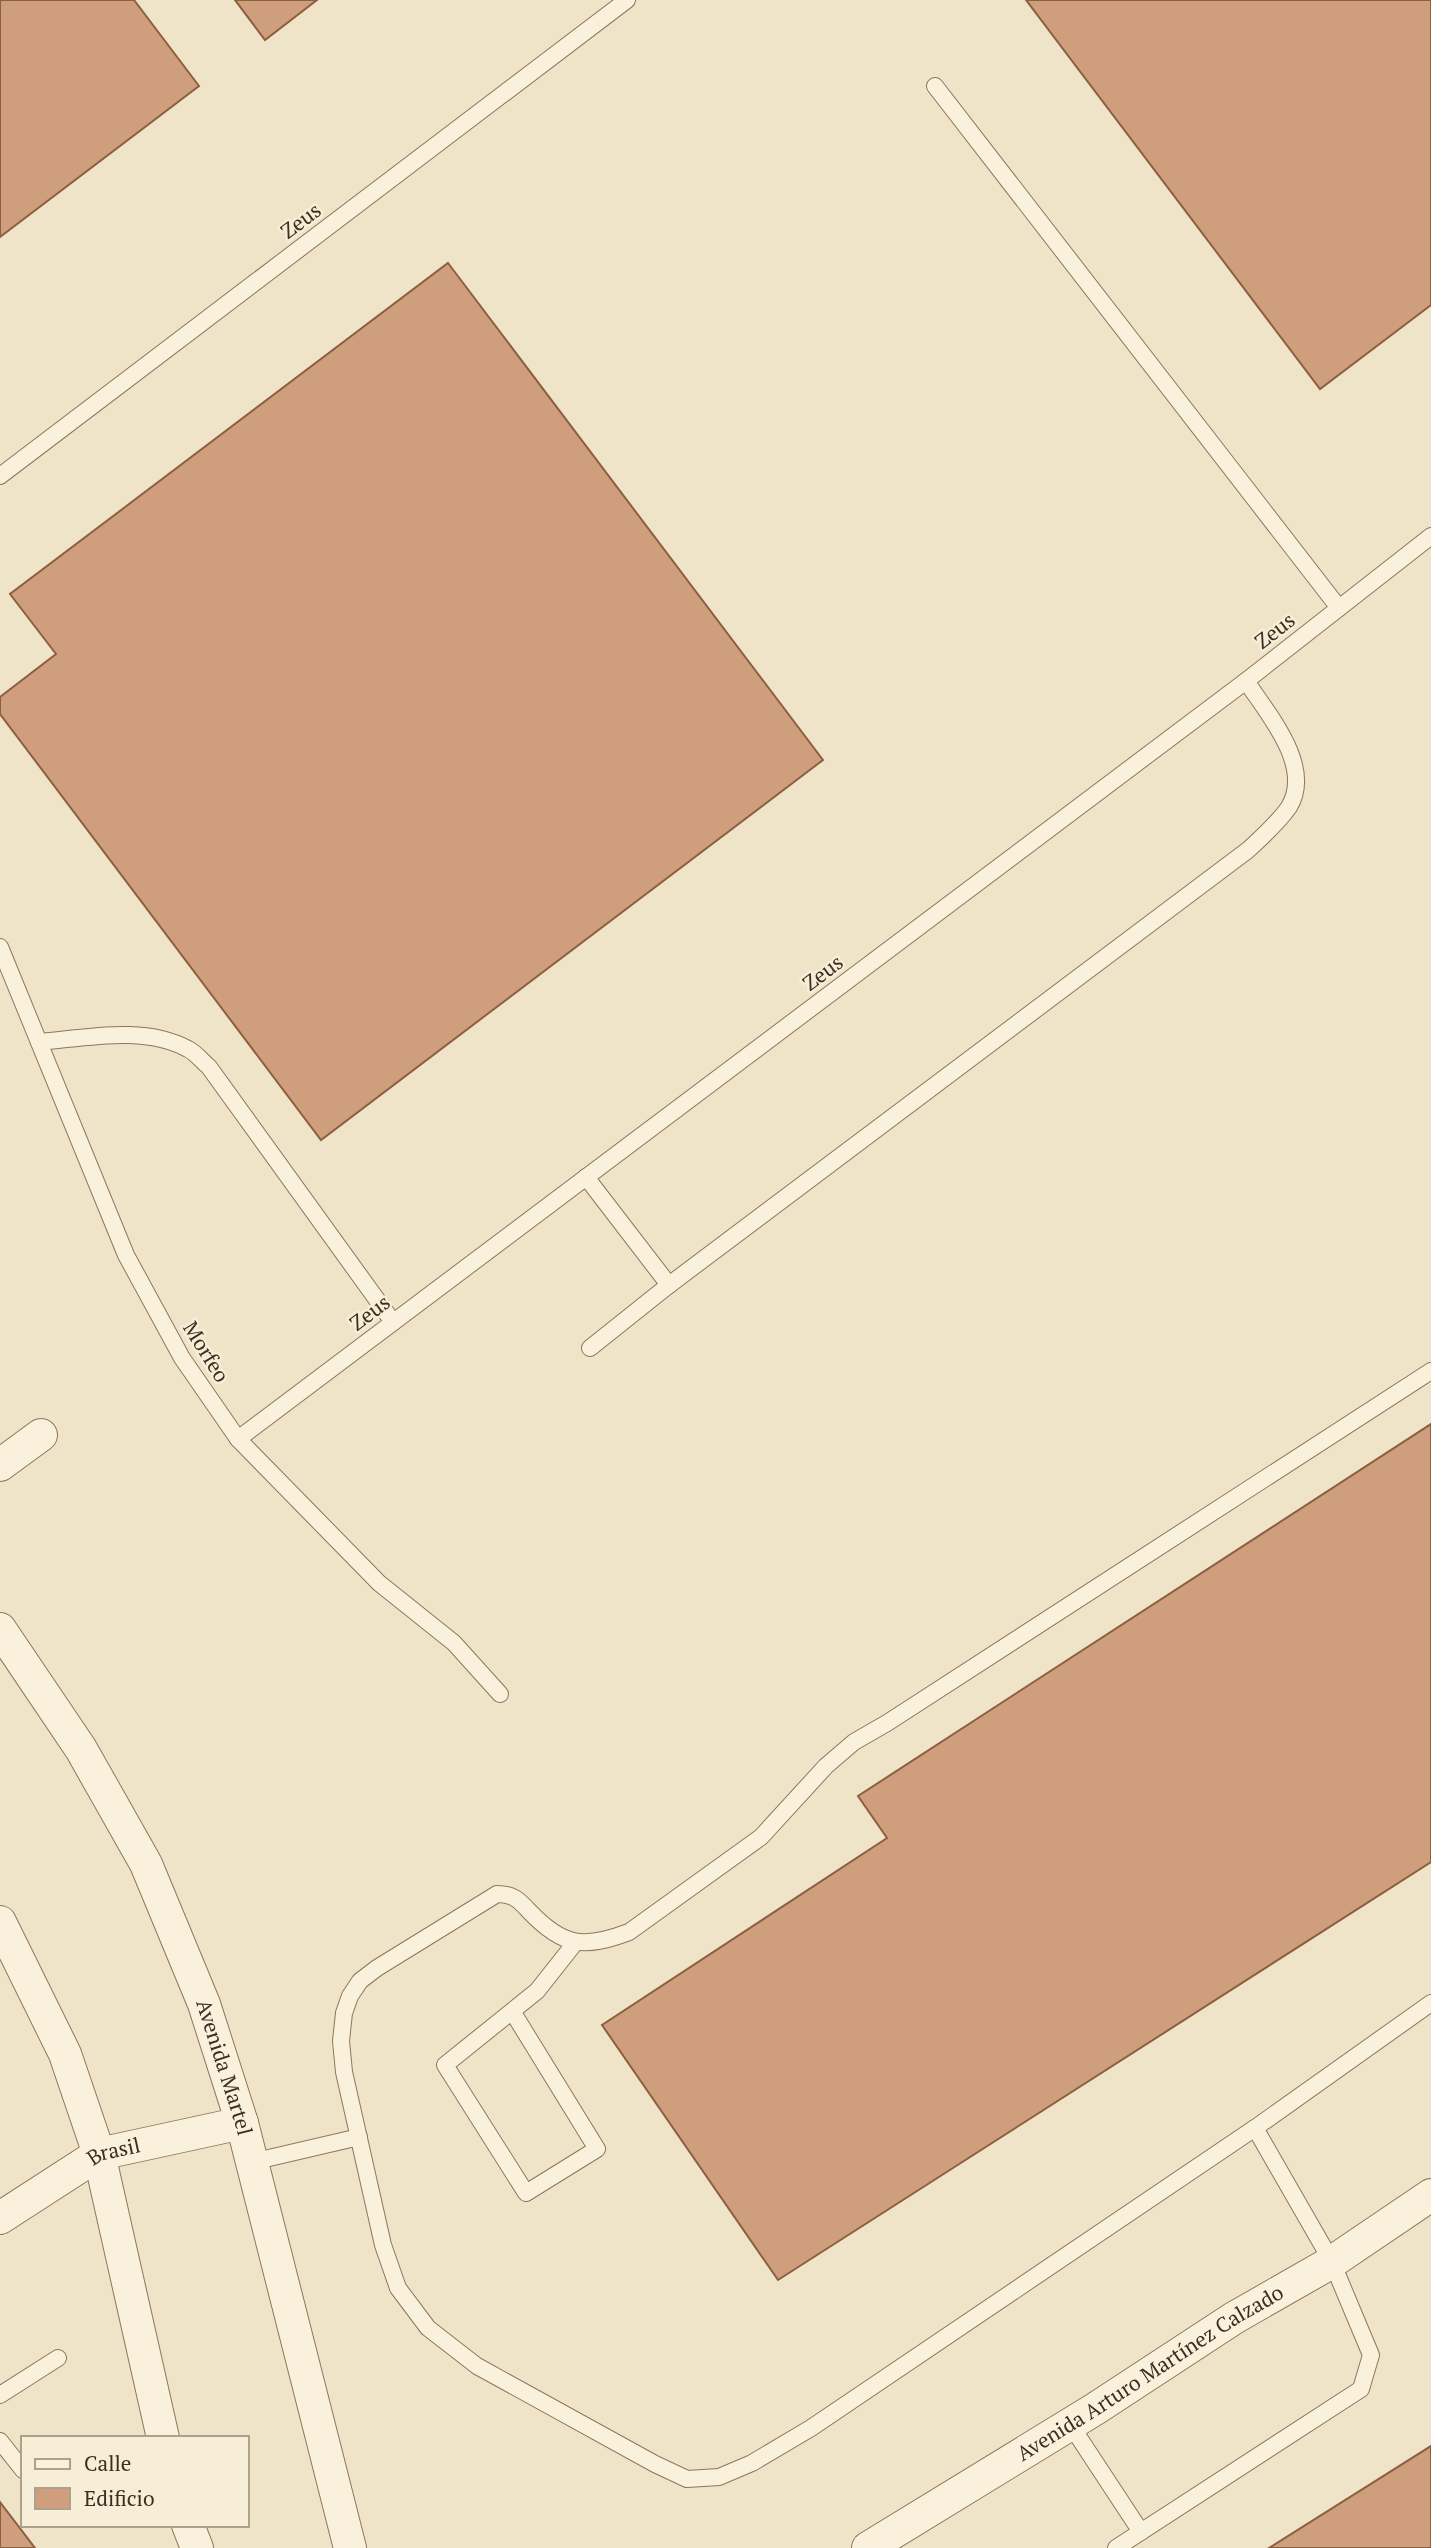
<svg xmlns="http://www.w3.org/2000/svg" width="1431" height="2548" font-family="'PT Serif',serif">
<style>
.building{fill:#cf9f7d;stroke:#8d5f41;stroke-width:2}
.lines{fill:none;stroke-linecap:round;stroke-linejoin:round}
.lane-casing{stroke:#8d765c;stroke-width:18}
.street-casing{stroke:#8d765c;stroke-width:34}
.lane{stroke:#faf1dc;stroke-width:16}
.street{stroke:#faf1dc;stroke-width:32}
.labels{text-anchor:middle;stroke-width:5;stroke-linejoin:round;paint-order:stroke}
.street-label{font-size:21px;fill:#3d2e20;stroke:#f7eed8}
</style>
<rect width="100%" height="100%" fill="#f0e4c8"/>
<g class="building">
<polygon points="0,0 134,0 199,86 0,237"/>
<polygon points="235,0 317,0 265,40"/>
<polygon points="1026,0 1431,0 1431,305 1320,389"/>
<polygon points="448,263 823,760 321,1140 0,714 0,697 56,654 10,594"/>
<polygon points="1431,1424 1431,1862 778,2280 602,2025 887,1838 858,1796"/>
<polygon points="1431,2446 1431,2548 1269,2548"/>
<polygon points="0,2502 35,2548 0,2548"/>
</g>
<g class="lines">
<g class="lane-casing">
<g id="lane">
<polyline points="935,86 1339,608"/>
<polyline points="0,476 627,0"/>
<polyline points="0,947 126,1255 182,1358 238,1439 379,1583 454,1643 500,1694"/>
<path d="M39 1042C87 1038 144 1025 188 1049 196 1053 202 1061 209 1067L393 1322"/>
<polyline points="586,1177 669,1285"/>
<path d="M590 1348 669 1285 1248 850C1263 836 1278 823 1289 807 1314 766 1267 713 1246 681"/>
<path d="M1431 1371 887 1723 854 1742 826 1766 761 1837 629 1932C584 1949 563 1947 529 1911 519 1900 513 1894 497 1894L377 1968 360 1981 350 1996 344 2013 341 2041 344 2072 383 2245 398 2288 428 2328 477 2366 655 2464 687 2479 719 2477 752 2463 811 2428 1255 2128 1431 2003"/>
<polyline points="238,1439 1246,681 1431,536"/>
<polyline points="512,2011 597,2149 526,2193 445,2065 537,1991 575,1943"/>
<polyline points="252,2162 359,2137"/>
<polyline points="0,2395 58,2358"/>
<polyline points="1070,2424 1141,2532"/>
<polyline points="0,2441 23,2470"/>
<polyline points="1116,2548 1361,2389 1371,2355 1332,2262 1255,2128"/>
</g>
</g>
<g class="street-casing">
<g id="street">
<polyline points="0,1465 41,1435"/>
<path id="s1" d="M0 1629 81 1749 146 1864 204 2004 242 2123 350 2548"/>
<polyline points="0,1922 65,2054 99,2154 163,2438"/>
<path id="s2" d="M0 2218 99 2154 242 2123"/>
<polyline points="188,2525 197,2548"/>
<path id="s3" d="M868 2548 1095 2409 1234 2318 1332 2262 1431 2195"/>
</g>
</g>
<use href="#lane" class="lane"/>
<use href="#street" class="street"/>
</g>
<g class="labels">
<g class="street-label">
<text transform="translate(301 221) rotate(-37)" y="7">Zeus</text>
<text transform="translate(1275 631) rotate(-38)" y="7">Zeus</text>
<text transform="translate(823 973) rotate(-37)" y="7">Zeus</text>
<text transform="translate(370 1313) rotate(-37)" y="7">Zeus</text>
<text transform="translate(206 1352) rotate(58)" y="7">Morfeo</text>
<text dy="7" stroke="none"><textPath href="#s1" startOffset="495">Avenida Martel</textPath></text>
<text dy="7" stroke="none"><textPath href="#s2" startOffset="133">Brasil</textPath></text>
<text dy="7" stroke="none"><textPath href="#s3" startOffset="332">Avenida Arturo Martínez Calzado</textPath></text>
</g>
</g>
<rect x="21" y="2436" width="228" height="91" fill="#f7eed8" stroke="#ada18e" stroke-width="2"/>
<rect x="35" y="2459" width="35" height="10" fill="#faf1dc" stroke="#ada18e" stroke-width="2"/>
<text x="84" y="2471" font-size="21" fill="#3d2e20">Calle</text>
<rect x="35" y="2488" width="35" height="21" fill="#cf9f7d" stroke="#ada18e" stroke-width="2"/>
<text x="84" y="2506" font-size="21" fill="#3d2e20">Edificio</text>
</svg>
